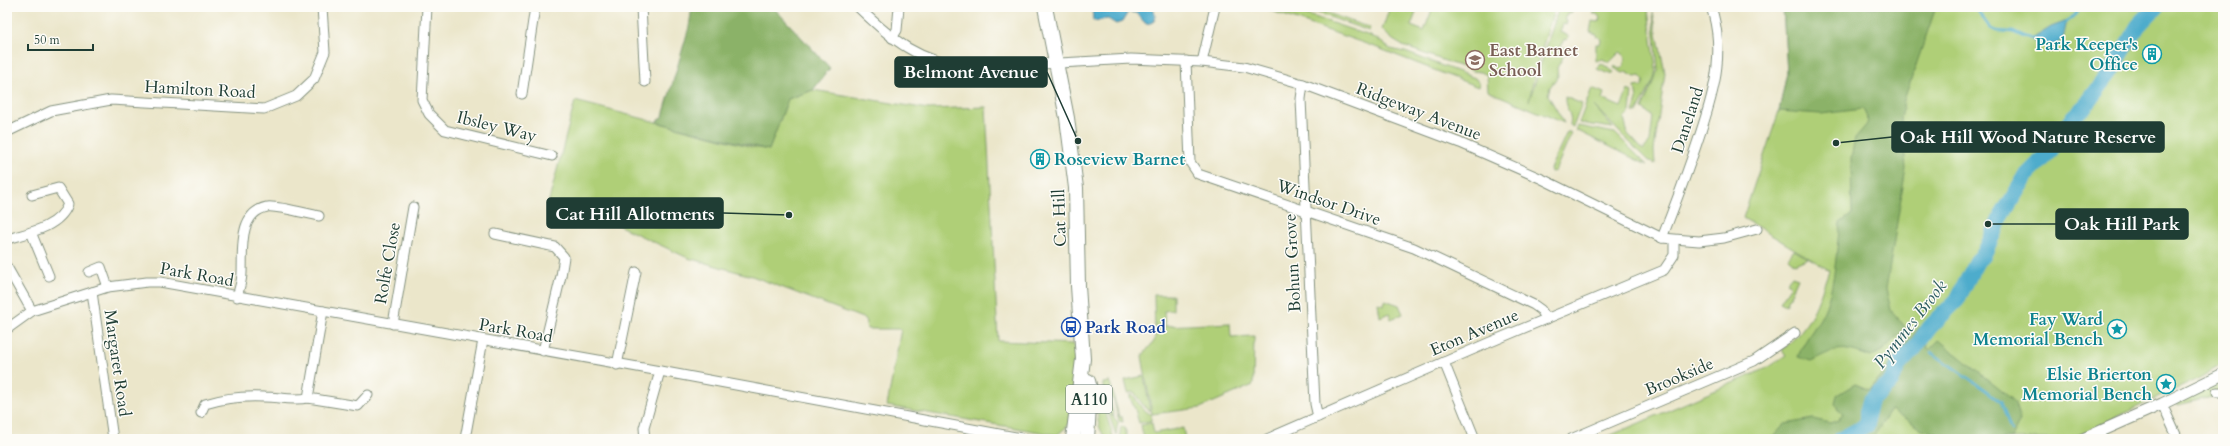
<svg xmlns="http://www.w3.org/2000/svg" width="2230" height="446" font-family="Cardo,serif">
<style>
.green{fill:#afcf77;stroke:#678656}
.forest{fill:#8bb268;stroke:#55784e}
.water{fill:#4daccc;stroke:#367480}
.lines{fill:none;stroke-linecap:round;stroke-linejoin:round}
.stream{stroke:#4daccc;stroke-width:2.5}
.river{stroke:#4daccc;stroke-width:16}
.minor-casing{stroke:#85927f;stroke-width:11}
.tertiary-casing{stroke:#85927f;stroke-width:13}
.primary-casing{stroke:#85927f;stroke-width:16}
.minor{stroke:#fff;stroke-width:9}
.tertiary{stroke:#fff;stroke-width:11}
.primary{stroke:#fff;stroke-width:14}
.labels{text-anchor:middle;stroke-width:3;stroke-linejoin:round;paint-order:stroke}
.shield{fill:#fdfcf7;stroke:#62766e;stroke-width:1}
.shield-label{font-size:16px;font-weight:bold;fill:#1f3d34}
.culture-label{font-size:17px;font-weight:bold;fill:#0d838f;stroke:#fdfcf7;text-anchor:end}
.education-label{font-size:17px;font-weight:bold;fill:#785e54;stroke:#fdfcf7;text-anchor:start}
.street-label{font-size:17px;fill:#1f3d34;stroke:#fdfcf7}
.transit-label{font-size:17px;font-weight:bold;fill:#164399;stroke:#fdfcf7;text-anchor:start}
.water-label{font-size:18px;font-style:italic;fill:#2d5e62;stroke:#fdfcf7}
.leader{fill:none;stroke:#1f3d34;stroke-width:1.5}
.callout-dot{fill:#1f3d34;stroke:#fdfcf7;stroke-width:1.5}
.callout{fill:#1f3d34;stroke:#1f3d34;stroke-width:1.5}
.callout-label{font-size:18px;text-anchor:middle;font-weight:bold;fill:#fff}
</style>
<rect width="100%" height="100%" fill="#fdfcf7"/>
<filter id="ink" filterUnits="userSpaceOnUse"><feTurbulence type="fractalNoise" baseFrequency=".025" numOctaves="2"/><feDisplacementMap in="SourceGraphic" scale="8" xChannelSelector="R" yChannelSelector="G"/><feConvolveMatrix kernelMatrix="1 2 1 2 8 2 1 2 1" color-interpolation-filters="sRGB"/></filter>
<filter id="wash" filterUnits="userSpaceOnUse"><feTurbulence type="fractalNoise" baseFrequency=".012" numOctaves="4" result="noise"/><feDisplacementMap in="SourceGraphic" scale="16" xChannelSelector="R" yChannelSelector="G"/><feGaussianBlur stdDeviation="0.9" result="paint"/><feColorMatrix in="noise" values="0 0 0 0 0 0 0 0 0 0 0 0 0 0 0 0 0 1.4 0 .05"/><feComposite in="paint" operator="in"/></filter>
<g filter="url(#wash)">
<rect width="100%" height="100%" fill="#ebe6ca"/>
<g class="green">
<polygon points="1269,7 1285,7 1376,38 1390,49 1405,52 1475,78 1479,83 1478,87 1375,47 1269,10"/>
<polygon points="1301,7 1311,7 1370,28 1369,31"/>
<polygon points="1390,7 1418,7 1411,26 1424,31 1433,7 1555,7 1536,68 1529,101 1559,7 1574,7 1571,13 1568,12 1564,20 1567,21 1566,25 1563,24 1560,32 1569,36 1567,40 1564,39 1561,47 1570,50 1568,54 1565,53 1557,68 1558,76 1550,87 1548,95 1564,123 1488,91 1487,75 1481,72 1473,71 1403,46 1393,40 1382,30"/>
<polygon points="1596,7 1641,7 1648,10 1656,69 1654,79 1637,113 1633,112 1637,100 1635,87 1642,86 1644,81 1640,76 1635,77 1626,72 1623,73 1614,68 1615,66 1619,69 1623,67 1625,59 1623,54 1620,52 1609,63 1603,59 1596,61 1596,44 1600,44 1601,40 1598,36 1596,37 1597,34 1590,32 1592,21 1598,22 1600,18 1597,14 1593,14"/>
<path d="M1783 7H2223V364L2196 380 2070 439H1602L1765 369 1786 355 1782 350C1813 323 1816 307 1829 270L1743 218 1779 111 1787 73Z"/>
<polygon points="1653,13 1665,73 1654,150 1655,164 1647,160 1594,106 1613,128 1579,123 1592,88 1604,93 1602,99 1621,107 1628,90 1632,92 1630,112 1624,119 1628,134 1643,150 1650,142 1653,116 1642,109 1658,70"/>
<polygon points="1601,63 1614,72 1612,75 1597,69"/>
<polygon points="813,90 928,109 986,107 998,341 1074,344 1075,373 1070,424 1057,435 887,406 901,329 867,329 865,319 752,276 688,258 605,219 547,208 575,101 752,147 769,150 788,99"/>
<path d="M1565 97 1582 104 1573 127 1570 125C1573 113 1564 109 1565 97Z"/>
<polygon points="1578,126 1615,133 1647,165 1576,130"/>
<polygon points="1567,132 1570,132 1571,135 1555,171 1551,172 1550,169"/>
<polygon points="1794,250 1808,258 1795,264 1788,258"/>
<polygon points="1792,276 1798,278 1786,305 1780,302 1791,286 1786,283"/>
<polygon points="1154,295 1173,295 1173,310 1164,311 1165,326 1230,323 1231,337 1254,336 1253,385 1200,408 1152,414 1142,356 1155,340"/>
<polygon points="1385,300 1399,305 1403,314 1391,319 1389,313 1380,317 1378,303 1384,305"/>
<polygon points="1144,376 1150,411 1143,405 1134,392 1128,393 1125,380"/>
<polygon points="1110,382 1119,417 1122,417 1123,422 1119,421 1114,401 1103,388 1103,383"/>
<polygon points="2213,384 2223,385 2223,389 2216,396 2178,405 2177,402"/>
<polygon points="1103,392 1110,401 1114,417 1107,410"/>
<polygon points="1130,395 1133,395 1142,408 1151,415 1151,421 1139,423 1135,409 1130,398"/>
<path d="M1098 402H1102L1114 439H1106C1097 427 1097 417 1098 402Z"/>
<polygon points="1108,412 1118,422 1116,435"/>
<polygon points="1152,423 1154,433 1183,428 1185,439 1144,439 1141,425"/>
<polygon points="1121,426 1125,428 1128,439 1119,439"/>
</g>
<g class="forest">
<polygon points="692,7 773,7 830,68 813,90 788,99 769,150 656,122 663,116 689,27"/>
<path d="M1783 7H1936L1904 100 1901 119 1906 168 1886 289 1891 310 1906 328 1883 350 1871 357C1841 346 1839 347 1811 361L1798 357C1804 338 1820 324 1826 306 1836 279 1836 251 1840 223L1852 214 1851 158 1855 138 1869 122 1863 109 1821 114 1779 111 1787 73Z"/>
<polygon points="1919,327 1929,350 1939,340 2014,401 2020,420 2011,439 1950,439 1922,429 1891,410 1872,439 1771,439 1785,424 1813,419 1830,423 1838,420 1843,413 1838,410 1835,403 1837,395 1855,384 1870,390"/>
</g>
<g class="water">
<polygon points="1092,7 1153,7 1155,16 1154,22 1146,24 1136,13 1128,12 1122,22 1116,24 1108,19 1093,21"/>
<polygon points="2067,21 2063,39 2055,44 2037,44 2032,39 2051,27"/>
</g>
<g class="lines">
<g class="stream">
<polyline points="1975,7 1990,28 1996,31 2013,32 2026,38 2035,39"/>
<polyline points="2066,23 2083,7"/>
<polyline points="1931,352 2001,401 2011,431"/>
</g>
<polyline class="river" points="1841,439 1867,425 1867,412 1870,401 1891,382 1898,366 1914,349 1930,327 1957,300 1977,261 1984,254 2001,217 2026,176 2049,153 2073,117 2085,106 2110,73 2138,26 2156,7"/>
</g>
</g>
<g filter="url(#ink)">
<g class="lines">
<g class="minor-casing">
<g id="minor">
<polyline points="427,7 422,100 429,114 445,130 552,156"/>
<polyline points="641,7 645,82"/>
<path d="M858 7C893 41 919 62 969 68L1131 59 1202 62 1244 67 1303 84 1460 143 1542 179 1662 238 1699 241 1724 238 1757 229"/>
<polyline points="892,38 897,30 899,7"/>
<polyline points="1186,61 1190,162 1198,174 1414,248 1534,305 1541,310 1547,319"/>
<polyline points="1202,62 1215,7"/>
<polyline points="1303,84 1301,99 1315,404 1318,417"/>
<polyline points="522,94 535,7"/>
<polyline points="7,132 51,111 111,100 264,109 296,96 314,79 325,52 322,7"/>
<polyline points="31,232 49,276"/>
<polyline points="495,234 555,247 564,257 561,276 543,351"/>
<path d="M1662 238C1673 210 1684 181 1694 152 1710 105 1728 57 1711 7"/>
<path d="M7 239C29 233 60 227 68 204L58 188 32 195"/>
<polyline points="7,267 32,311"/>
<polyline points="89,272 101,267 108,287"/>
<polyline points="92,292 113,439"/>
<path d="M237 297C239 289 242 281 242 273 243 250 238 213 267 207 275 205 308 214 319 216"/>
<polyline points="393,324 413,207"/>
<polyline points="7,329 32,311 108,287 147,282 160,282 660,371 1027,439"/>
<polyline points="1444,362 1475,439"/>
<polyline points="617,365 636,272"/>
<polyline points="2217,392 2223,392"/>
<polyline points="308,398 358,406 368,395"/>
<polyline points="2162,404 2178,439"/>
<path d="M201 413 205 404C224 398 244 396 264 397 279 397 292 401 308 398L323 311"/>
<polyline points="465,439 483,340"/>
<polyline points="645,439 644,428 660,371"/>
<polyline points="1267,439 1488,343 1664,270 1674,255 1674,240"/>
<polyline points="1571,439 1754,361 1795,333"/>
</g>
</g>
<g class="tertiary-casing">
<polyline id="tertiary" points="2083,439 2162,404 2223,374"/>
</g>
<g class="primary-casing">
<g id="primary">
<polyline points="1045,7 1067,118 1076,188 1078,286 1083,359 1073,439"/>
<polyline points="1087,439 1090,389 1088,381"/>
</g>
</g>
<use href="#minor" class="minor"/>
<use href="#tertiary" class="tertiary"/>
<use href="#primary" class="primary"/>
</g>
</g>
<defs>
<g id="building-ring" transform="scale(1)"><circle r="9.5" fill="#fdfcf7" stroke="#0f9aa8" stroke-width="1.5"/><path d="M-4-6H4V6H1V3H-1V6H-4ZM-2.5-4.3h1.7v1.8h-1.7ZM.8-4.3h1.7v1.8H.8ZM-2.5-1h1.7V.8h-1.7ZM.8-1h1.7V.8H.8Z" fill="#0f9aa8"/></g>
<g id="school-ring" transform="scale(1)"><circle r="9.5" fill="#fdfcf7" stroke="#8d6e63" stroke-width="1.5"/><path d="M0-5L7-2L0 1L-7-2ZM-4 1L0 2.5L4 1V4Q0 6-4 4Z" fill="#8d6e63"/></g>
<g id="bus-ring" transform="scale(1)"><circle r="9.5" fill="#fdfcf7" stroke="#1a4fb4" stroke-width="1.5"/><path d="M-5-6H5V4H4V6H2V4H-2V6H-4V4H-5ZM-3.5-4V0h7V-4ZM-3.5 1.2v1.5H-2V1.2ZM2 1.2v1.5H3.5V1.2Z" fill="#1a4fb4"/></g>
<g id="sight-ring" transform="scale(1)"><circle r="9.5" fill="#fdfcf7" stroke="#0f9aa8" stroke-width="1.5"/><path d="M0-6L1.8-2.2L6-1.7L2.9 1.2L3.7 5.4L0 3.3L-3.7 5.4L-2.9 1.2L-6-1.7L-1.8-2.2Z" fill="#0f9aa8"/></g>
</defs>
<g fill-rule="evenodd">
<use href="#building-ring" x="2152" y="54"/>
<use href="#school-ring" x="1475" y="60"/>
<use href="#building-ring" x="1040" y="159"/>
<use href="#bus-ring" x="1071" y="327"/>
<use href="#sight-ring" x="2117" y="329"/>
<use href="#sight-ring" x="2166" y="384"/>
</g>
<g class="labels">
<rect class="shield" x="1066" y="385" width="46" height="28" rx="3"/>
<g class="shield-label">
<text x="1089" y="405">A110</text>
</g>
<g class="culture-label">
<text x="2138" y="50">Park Keeper's<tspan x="2138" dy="20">Office</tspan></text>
<text x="1054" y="165" text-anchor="start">Roseview Barnet</text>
<text x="2103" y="325">Fay Ward<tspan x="2103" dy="20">Memorial Bench</tspan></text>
<text x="2152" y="380">Elsie Brierton<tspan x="2152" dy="20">Memorial Bench</tspan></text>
</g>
<g class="education-label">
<text x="1489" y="56">East Barnet<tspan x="1489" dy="20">School</tspan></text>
</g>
<g class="street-label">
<text transform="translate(200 89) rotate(3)" y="6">Hamilton Road</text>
<text transform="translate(1419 111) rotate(21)" y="6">Ridgeway Avenue</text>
<text transform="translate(1687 120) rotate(-72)" y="6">Daneland</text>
<text transform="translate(497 126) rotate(14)" y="6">Ibsley Way</text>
<text transform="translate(1329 202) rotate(19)" y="6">Windsor Drive</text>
<text transform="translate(1059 218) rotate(-92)" y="6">Cat Hill</text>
<text transform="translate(387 263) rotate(-80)" y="6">Rolfe Close</text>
<text transform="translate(1292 263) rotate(-93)" y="6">Bohun Grove</text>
<text transform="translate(197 274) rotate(10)" y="6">Park Road</text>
<text transform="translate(516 330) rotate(10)" y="6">Park Road</text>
<text transform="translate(1474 332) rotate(-23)" y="6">Eton Avenue</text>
<text transform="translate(118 363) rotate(82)" y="6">Margaret Road</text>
<text transform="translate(1679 376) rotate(-23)" y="6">Brookside</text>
</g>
<g class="transit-label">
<text x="1085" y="333">Park Road</text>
</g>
<g class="water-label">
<text transform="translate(1910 324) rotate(-52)" y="6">Pymmes Brook</text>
</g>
</g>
<path class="leader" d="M1078 141L1047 72M1836 143L1892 137M789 215L723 213M1988 224L2056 224"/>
<g class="callout-dot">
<circle cx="1078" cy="141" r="4"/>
<circle cx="1836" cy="143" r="4"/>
<circle cx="789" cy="215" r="4"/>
<circle cx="1988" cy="224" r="4"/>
</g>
<g class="callout">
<rect x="895" y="57" width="152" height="30" rx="4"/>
<rect x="1892" y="122" width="272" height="30" rx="4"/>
<rect x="547" y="198" width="176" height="30" rx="4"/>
<rect x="2056" y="209" width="132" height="30" rx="4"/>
</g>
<g class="callout-label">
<text x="971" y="78">Belmont Avenue</text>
<text x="2028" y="143">Oak Hill Wood Nature Reserve</text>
<text x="635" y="220">Cat Hill Allotments</text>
<text x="2122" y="230">Oak Hill Park</text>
</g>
<rect width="2230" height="446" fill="none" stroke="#fdfcf7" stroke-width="24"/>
<path d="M28 44v6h65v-6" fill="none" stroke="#1f3d34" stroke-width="2"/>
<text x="34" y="44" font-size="12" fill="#1f3d34" stroke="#fdfcf7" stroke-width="3" paint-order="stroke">50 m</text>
</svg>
